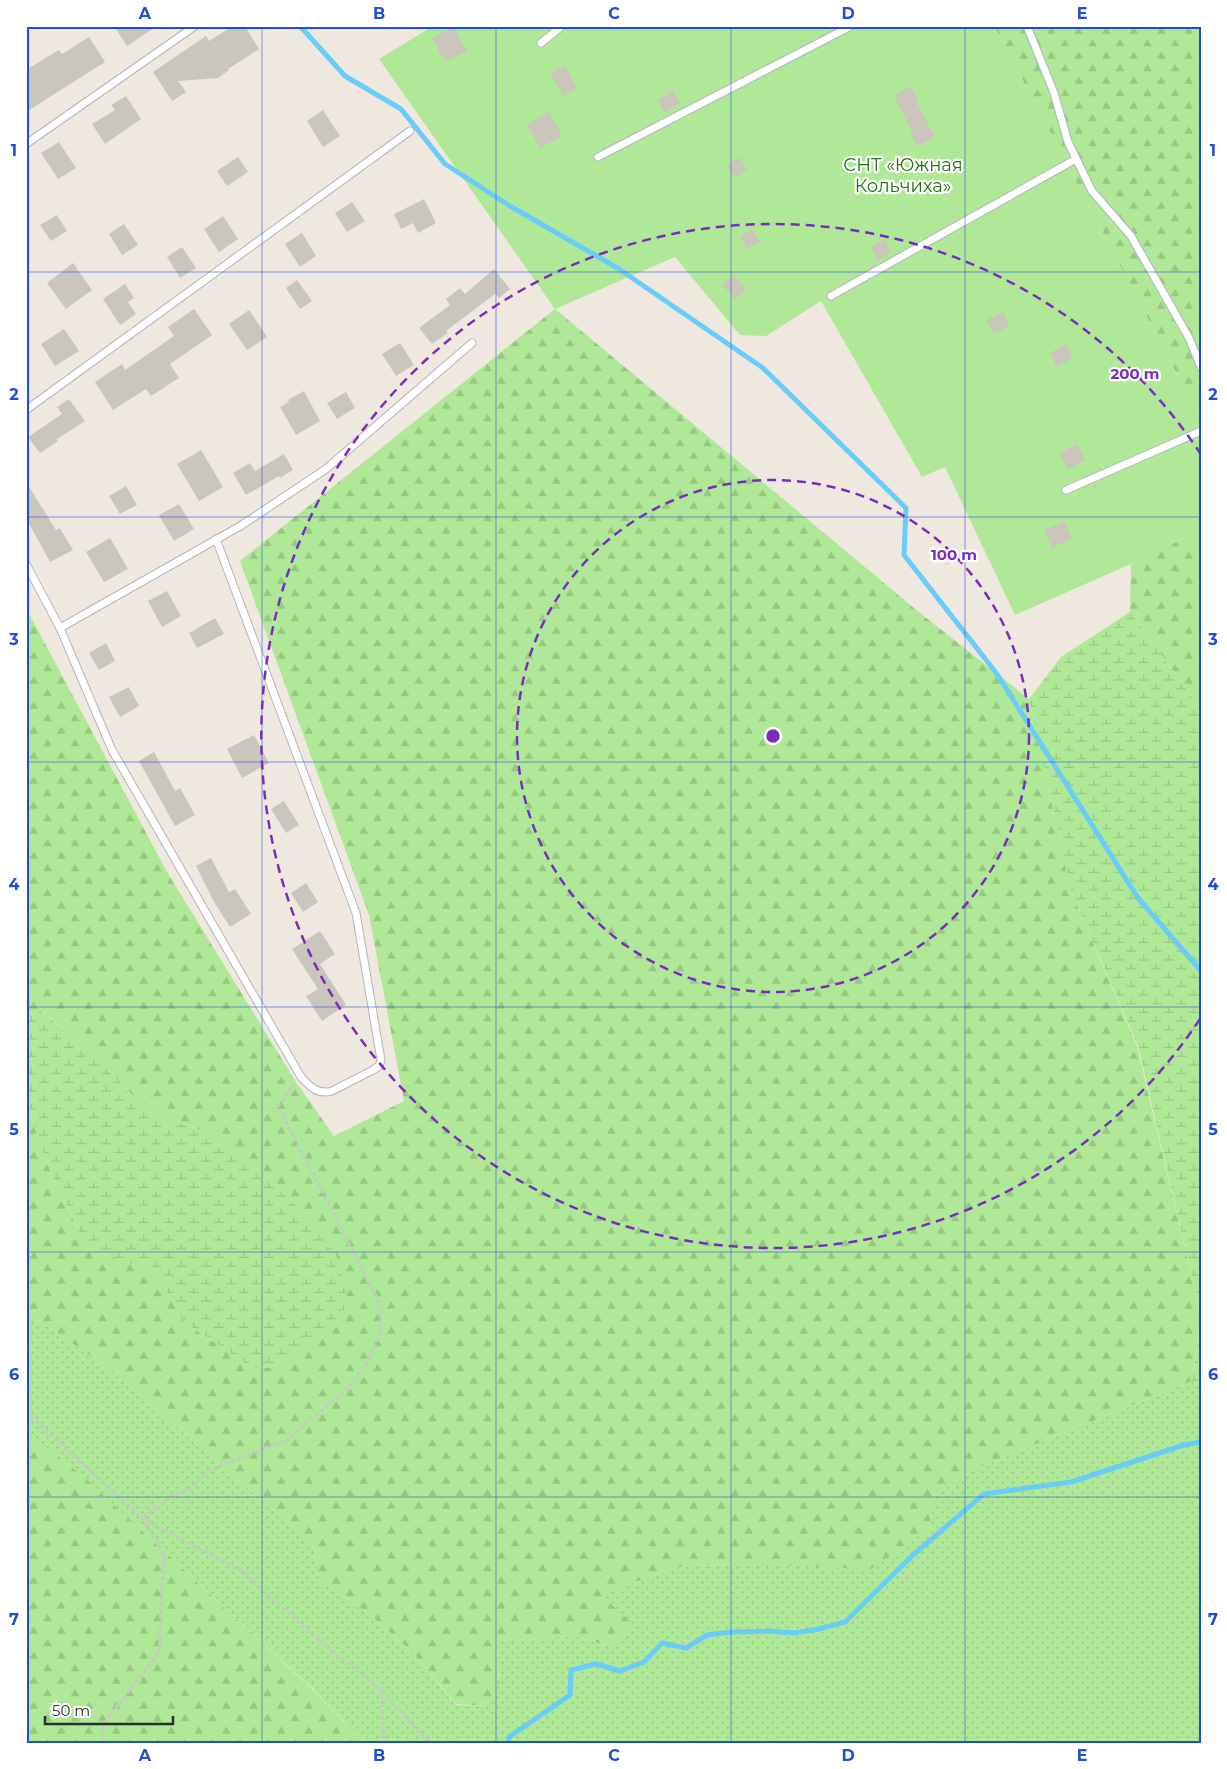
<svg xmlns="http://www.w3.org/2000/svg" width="1227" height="1769" font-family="Montserrat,sans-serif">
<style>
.grass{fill:url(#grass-dots)}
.forest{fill:url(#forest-firs)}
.wetland{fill:url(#wetland-marsh)}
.garden{fill:#afe997}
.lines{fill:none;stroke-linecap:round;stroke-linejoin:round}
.stream{stroke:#6accf8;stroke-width:5}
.building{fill:#cbc6bc}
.lane-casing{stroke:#b2b4c1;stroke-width:9}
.path{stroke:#c8c8c8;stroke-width:3;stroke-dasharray:4 2.5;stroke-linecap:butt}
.lane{stroke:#fff;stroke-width:7}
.grid{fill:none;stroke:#1d4ed8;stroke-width:1;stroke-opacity:0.55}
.ring{fill:none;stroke:#7b2cbf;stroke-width:2.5;stroke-dasharray:9 6}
.labels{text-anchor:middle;stroke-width:4.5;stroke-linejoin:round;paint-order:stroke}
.park-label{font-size:18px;fill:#247115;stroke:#fff}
.centre{fill:#7b2cbf;stroke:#fff;stroke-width:2.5}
.ring-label{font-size:15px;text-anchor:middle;font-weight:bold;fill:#7b2cbf;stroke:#fff;stroke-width:4.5;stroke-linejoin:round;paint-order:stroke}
.neatline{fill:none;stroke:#1d4ed8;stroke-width:2}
.grid-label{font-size:16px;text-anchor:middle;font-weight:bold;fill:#1d4ed8}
</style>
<defs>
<pattern id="grass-dots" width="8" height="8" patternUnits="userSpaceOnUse" patternTransform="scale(1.25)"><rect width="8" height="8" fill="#afe997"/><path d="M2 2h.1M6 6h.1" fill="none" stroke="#97c882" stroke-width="1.8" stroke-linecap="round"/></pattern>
<pattern id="forest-firs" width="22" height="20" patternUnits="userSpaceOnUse" patternTransform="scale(1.25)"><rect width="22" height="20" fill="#afe997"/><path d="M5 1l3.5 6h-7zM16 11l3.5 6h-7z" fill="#97c882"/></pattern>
<pattern id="wetland-marsh" width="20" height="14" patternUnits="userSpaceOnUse" patternTransform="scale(1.25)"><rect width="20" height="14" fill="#afe997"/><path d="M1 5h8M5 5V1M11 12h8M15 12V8" fill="none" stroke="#97c882"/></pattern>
</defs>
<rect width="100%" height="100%" fill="#efe8de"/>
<polygon class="grass" points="26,1311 112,1371 312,1543 321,1582 370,1615 415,1655 456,1705 486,1706 499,1684 497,1641 576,1636 611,1647 600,1594 679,1567 733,1564 929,1528 934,1495 975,1469 1192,1381 1201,1384 1201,1743 366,1743 357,1736 314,1690 83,1477 26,1431"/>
<g class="forest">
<polygon points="994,26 1201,26 1201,420"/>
<polygon points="555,309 920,613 1029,699 1071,891 1137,1046 1201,1316 1192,1381 975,1469 934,1495 929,1528 871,1569 733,1564 679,1567 600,1594 635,1626 611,1647 576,1636 497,1641 499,1684 486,1706 456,1704 415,1655 370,1615 321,1582 312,1543 112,1371 26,1311 26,1104 50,1170 87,1249 149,1269 164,1287 184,1322 253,1368 274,1367 204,1131 164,1118 131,1094 87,1048 42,1011 26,1014 26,608 167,872 296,1082 334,1136 404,1101 369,915 240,561"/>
<polygon points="1201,530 1201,709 1130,612 1131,564"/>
<polygon points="26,1431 83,1476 314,1691 357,1736 366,1743 26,1743"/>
</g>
<g class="wetland">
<polygon points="1130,612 1201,709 1201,1316 1138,1046 1071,891 1029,699 1061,657"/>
<polygon points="41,1011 87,1048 131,1094 164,1118 204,1131 269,1174 336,1254 347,1294 343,1314 329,1330 274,1367 253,1368 184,1322 164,1287 149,1270 87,1249 50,1170 26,1104 26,1014"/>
<polygon points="1201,1317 1201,1384 1192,1381"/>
</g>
<polygon class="garden" points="433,26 994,26 1201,420 1201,530 1131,564 1015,615 945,467 922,477 821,301 766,336 740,335 675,257 555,309 379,59"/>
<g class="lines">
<g class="stream">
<polyline points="300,26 345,76 401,109 445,164 510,206 619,269 763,368 906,508 904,555 997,674 1138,898 1201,971"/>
<polyline points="508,1743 509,1737 570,1695 571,1670 596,1664 620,1671 644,1662 662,1643 686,1648 707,1635 732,1632 769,1631 794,1633 819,1629 845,1622 912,1556 984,1494 1071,1482 1184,1445 1201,1442"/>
</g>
</g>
<g class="building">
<polygon points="114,26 157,26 127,46"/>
<polygon points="233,26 245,26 259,49 228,69 229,70 218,78 178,81 186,92 172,101 153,72 206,36 209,41"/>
<polygon points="454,27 467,51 445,62 432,38"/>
<polygon points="89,37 105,62 26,112 26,70 59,50 62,54"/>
<polygon points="565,65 577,88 563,96 550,73"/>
<polygon points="911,86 918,100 916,101 935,137 917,146 910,132 912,131 894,96"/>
<polygon points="673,91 680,103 664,112 657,100"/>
<polygon points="126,96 141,119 105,144 92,124 115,110 111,105"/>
<polygon points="323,110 340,136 323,147 307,121"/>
<polygon points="549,112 562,136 540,148 527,125"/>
<polygon points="59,142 76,168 58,179 41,153"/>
<polygon points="238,157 248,172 227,186 217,171"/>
<polygon points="740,157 747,170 734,177 727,164"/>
<polygon points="424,199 436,223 418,233 413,223 401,229 394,214"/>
<polygon points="352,202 365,221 347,232 335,213"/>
<polygon points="57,215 67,231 51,241 40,225"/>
<polygon points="223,216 238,239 219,252 204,229"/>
<polygon points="124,224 138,245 122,255 109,234"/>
<polygon points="753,229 760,242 747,249 740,236"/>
<polygon points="302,233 316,256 300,267 285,244"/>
<polygon points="885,240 891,252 877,260 871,247"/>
<polygon points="182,247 196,268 180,278 167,257"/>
<polygon points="73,263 92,290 66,309 47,283"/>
<polygon points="494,269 510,289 499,298 495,294 446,331 448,333 432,344 419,328 450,305 446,299 460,288 465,294"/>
<polygon points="733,275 746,289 735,299 722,285"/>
<polygon points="297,280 312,301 300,309 286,288"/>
<polygon points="125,284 134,298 128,302 136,314 120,325 103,299"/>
<polygon points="194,309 212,335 170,364 179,378 151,396 146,389 113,410 95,382 122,364 125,370 174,336 168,327"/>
<polygon points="249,310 267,337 247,350 229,324"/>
<polygon points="1003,312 1010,325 994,334 986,320"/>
<polygon points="64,329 79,351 55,366 41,344"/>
<polygon points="400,343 414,365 396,376 382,354"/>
<polygon points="1066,344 1073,358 1057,367 1050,353"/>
<polygon points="304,391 320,421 296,435 280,407 289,402 288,400"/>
<polygon points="346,392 355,408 337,419 327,403"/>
<polygon points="69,399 85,421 57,439 58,441 40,453 28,437 62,414 57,407"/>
<polygon points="1077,444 1085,460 1068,470 1059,453"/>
<polygon points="201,450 223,487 199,501 177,464"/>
<polygon points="284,454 293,470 280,478 279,476 246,495 233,473 250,463 255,471"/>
<polygon points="26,482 56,530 60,528 73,550 50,562 26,518"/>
<polygon points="126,486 137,505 120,514 109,496"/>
<polygon points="179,504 194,529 174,541 159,515"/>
<polygon points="1065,521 1072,539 1052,548 1044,530"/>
<polygon points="110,538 128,569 104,582 86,552"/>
<polygon points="167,591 181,616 162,627 148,601"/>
<polygon points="215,618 224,634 197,648 189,633"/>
<polygon points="106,643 115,661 99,670 89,653"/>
<polygon points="129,687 139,706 120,717 109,697"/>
<polygon points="254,735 269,763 242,778 227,749"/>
<polygon points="154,752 175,791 180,788 195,815 175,826 139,761"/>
<polygon points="284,801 299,825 286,833 271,809"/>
<polygon points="211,858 229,892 235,889 251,914 230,927 214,902 196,866"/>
<polygon points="306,883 318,902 303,912 291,893"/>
<polygon points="320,931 335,954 320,964 346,1005 322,1021 306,996 318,989 292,949"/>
</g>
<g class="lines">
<g class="lane-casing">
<g id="lane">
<polyline points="1027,26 1054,93 1068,142 1092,191 1131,236 1189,338 1201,367"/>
<polyline points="541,43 562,26"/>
<polyline points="26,144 195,26"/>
<polyline points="598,157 851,26"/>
<polyline points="831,296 1076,159"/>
<polyline points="26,410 410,131"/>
<polyline points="1066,490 1201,431"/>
<path d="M26 564 60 628 112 750 301 1077C310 1087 318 1095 332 1091L373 1070 379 1066 381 1060 356 913 216 539"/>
<polyline points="60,628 242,525 326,469 472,343"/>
</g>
</g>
<g class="path">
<polyline points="26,1412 142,1518 245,1573 314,1636 381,1690 429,1743"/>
<polyline points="381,1690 384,1743"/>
<polyline points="102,1743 103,1724 159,1653 164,1554 142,1518 173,1495 189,1489 209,1470 287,1440 350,1386 370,1358 381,1330 378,1300 278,1106 294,1085"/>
</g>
<use href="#lane" class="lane"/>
</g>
<path class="grid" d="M262 26V1743M496 26V1743M731 26V1743M965 26V1743M26 272H1201M26 517H1201M26 762H1201M26 1007H1201M26 1252H1201M26 1497H1201"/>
<g class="ring">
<circle cx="773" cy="736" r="256"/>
<path d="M1200 1019A512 512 0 1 1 1200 453"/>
</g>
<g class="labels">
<g class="park-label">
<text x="903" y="171">СНТ «Южная<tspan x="903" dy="21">Кольчиха»</tspan></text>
</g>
</g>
<circle cx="773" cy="736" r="8" class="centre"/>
<g class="ring-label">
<text x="1135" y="379">200 m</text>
<text x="954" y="560">100 m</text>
</g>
<rect width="1227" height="1769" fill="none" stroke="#ffffff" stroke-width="55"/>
<path d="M45 1716v8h128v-8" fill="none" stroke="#2d2d2d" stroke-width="2.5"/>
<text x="52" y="1716" font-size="15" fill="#2d2d2d" stroke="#ffffff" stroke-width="4" paint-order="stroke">50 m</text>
<rect x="28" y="28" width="1172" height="1714" class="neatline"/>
<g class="grid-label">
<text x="145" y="19">A</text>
<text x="379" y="19">B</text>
<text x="614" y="19">C</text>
<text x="848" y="19">D</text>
<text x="1082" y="19">E</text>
<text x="14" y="156">1</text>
<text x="1213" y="156">1</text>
<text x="14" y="400">2</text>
<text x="1213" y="400">2</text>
<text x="14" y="645">3</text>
<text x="1213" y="645">3</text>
<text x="14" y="890">4</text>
<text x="1213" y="890">4</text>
<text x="14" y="1135">5</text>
<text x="1213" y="1135">5</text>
<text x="14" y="1380">6</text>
<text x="1213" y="1380">6</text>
<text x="14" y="1625">7</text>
<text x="1213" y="1625">7</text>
<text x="145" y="1761">A</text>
<text x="379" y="1761">B</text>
<text x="614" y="1761">C</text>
<text x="848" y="1761">D</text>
<text x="1082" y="1761">E</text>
</g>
</svg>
